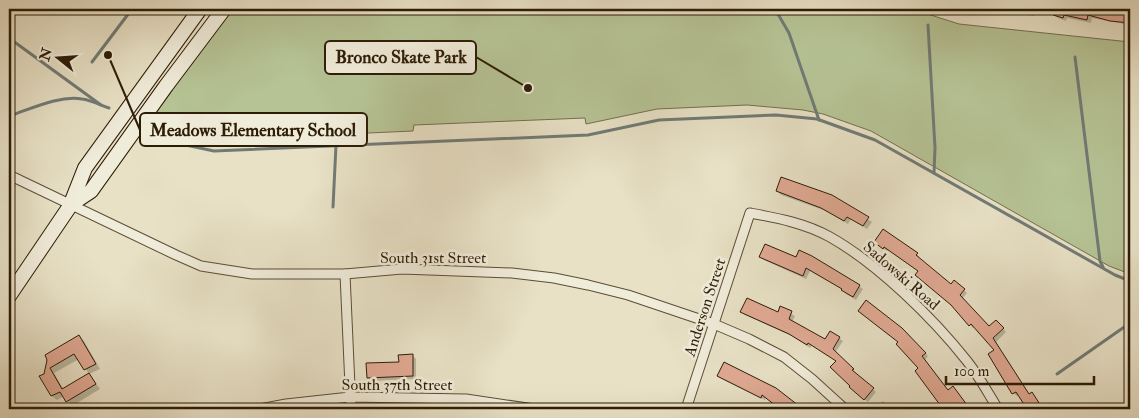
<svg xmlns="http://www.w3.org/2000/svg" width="1139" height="418" font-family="'IM FELL Double Pica',serif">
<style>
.green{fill:#b6c395;stroke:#72704e}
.shadow{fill:#0003;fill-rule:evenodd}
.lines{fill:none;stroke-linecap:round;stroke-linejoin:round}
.stream{stroke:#717b76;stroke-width:3}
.building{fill:#e0a993;stroke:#2d1c06}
.street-casing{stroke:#5c4d36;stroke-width:11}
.secondary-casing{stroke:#2d1c06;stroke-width:16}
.street{stroke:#f0ecda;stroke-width:9}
.secondary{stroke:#f0ecda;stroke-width:14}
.labels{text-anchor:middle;stroke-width:5;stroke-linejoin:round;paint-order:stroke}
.street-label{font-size:16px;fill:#2d1c06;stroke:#f0ecda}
.leader{fill:none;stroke:#2d1c06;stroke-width:2}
.callout-dot{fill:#2d1c06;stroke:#f0ecda;stroke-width:2}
.callout{fill:#f0ecda;stroke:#2d1c06;stroke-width:2}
.callout-label{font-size:18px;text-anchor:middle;font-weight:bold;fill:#2d1c06}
</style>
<rect width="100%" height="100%" fill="#e8e1c6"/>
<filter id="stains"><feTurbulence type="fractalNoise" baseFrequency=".004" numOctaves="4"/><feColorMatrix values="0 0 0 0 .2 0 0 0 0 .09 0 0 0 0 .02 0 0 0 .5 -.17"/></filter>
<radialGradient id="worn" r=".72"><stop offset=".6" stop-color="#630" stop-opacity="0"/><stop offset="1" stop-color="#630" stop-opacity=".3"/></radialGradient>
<polygon class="green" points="232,9 912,9 959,24 1130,42 1130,274 1109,266 871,131 823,114 803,110 747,105 657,109 586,124 585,118 414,125 413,131 213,140 185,134 148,123"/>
<g class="shadow">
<polygon points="996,9 1035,9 1034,16"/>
<polygon points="1043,9 1113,9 1127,10 1127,9 1130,9 1130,25 1092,18 1091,23 1067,18 1066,21 1058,18 1054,15 1055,12"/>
<polygon points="777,191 832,196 872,222 867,229 851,219 848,224 826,211 781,195"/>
<polygon points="884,231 917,254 920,258 919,259 951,286 964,290 967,293 962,299 989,328 1000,325 1006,332 996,342 1029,395 1035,397 1043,409 1029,409 1019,395 1017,396 1013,393 996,351 975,327 973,328 920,272 888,250 887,251 879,245"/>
<polygon points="765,245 859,286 863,289 856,300 846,294 842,289 810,271 806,279 764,260 760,257"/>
<polygon points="781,308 795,316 792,322 826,341 831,333 843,341 835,353 856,373 855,374 876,392 868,402 853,390 838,361 812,345 810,348 794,337 745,315 742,312 778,314"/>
<polygon points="901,328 928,356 925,360 948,391 953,387 970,409 944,409 917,371 920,368 899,342"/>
<path d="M79 336 84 341 100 369 89 374 100 389 72 406 64 396 57 400 52 396 41 377 45 374 49 359ZM79 359 89 374 64 390 54 373Z"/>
<polygon points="412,355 416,359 416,379 372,381 368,378 400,363"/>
<polygon points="718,376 776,389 802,409 781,409 766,397 765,400 722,379"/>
<polygon points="883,401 890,409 873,409 873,408"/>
</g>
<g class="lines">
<g class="stream">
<polyline points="775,9 789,33 819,120"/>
<polyline points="928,25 935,148 934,173"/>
<polyline points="9,38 101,105"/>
<polyline points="1075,57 1100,261 1103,267"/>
<polyline points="92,62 132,9"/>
<path d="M9 116C31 109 59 95 82 99 91 100 100 105 109 108"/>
<polyline points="146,133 162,140 214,151 588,135 659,120 776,115 817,119 875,140 1115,275 1130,281"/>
<polyline points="333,207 336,145"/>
<polyline points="1057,374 1130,323"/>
</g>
</g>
<g class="building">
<polygon points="1049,9 1130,9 1130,23 1110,21 1088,15 1087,20 1064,15 1063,18 1053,15 1053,13 1049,12"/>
<polygon points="781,177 832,195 869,217 863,226 847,217 844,221 821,208 776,191"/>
<polygon points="883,229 918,253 916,255 951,284 954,280 965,289 960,295 989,326 996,320 1004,328 993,338 1029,394 1032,392 1043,409 1027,409 1016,392 1012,394 988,354 994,350 971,324 969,326 951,305 915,275 918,271 884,247 883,249 874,242"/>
<polygon points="765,244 796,257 799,250 812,256 860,285 853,297 841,290 842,289 806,268 803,276 759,257"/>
<polygon points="747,298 778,312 780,306 792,311 789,319 825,339 830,331 840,337 833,349 854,369 852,370 874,388 864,400 849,387 850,386 830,367 836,361 808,343 807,345 789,334 740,312"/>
<polygon points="866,300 902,328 926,353 922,356 948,390 953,386 970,409 943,409 915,371 918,368 896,344 898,342 858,311"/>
<polygon points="79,335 96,364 84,370 74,354 50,368 62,389 89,373 96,384 66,402 60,392 51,396 39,376 44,374 47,360 45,355"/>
<polygon points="413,354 413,376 367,378 366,363 399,362 398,355"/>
<polygon points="724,362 776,388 803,409 780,409 762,395 761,398 717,376"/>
</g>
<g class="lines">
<g class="street-casing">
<g id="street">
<polyline points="9,175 176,255 201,266 252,274 345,274 402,269 512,273 554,278 588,285 628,295 714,324 749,339 784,357 812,379 845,409"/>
<polyline points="345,274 351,409"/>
<polyline points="260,409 286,404 350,397 466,399 534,409"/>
<path d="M686 409 750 213C777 218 805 223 830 237 878 264 933 318 967 361 979 376 988 393 998 409"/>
</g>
</g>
<g class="secondary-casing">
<g id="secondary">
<polyline points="70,205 91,191 166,86 224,9"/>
<polyline points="9,296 70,206 85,168 200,9"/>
</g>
</g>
<use href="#street" class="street"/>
<use href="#secondary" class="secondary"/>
</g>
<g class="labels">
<g class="street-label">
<text x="433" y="263">South 31st Street</text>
<text transform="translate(902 275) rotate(41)" y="6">Sadowski Road</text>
<text transform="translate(704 307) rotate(-72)" y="6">Anderson Street</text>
<text x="397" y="390">South 37th Street</text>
</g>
</g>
<path class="leader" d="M528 88L476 57M108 55L140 130"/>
<g class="callout-dot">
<circle cx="528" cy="88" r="5"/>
<circle cx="108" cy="55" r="5"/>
</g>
<g class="callout">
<rect x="325" y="41" width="151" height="33" rx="5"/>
<rect x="140" y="113" width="227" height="33" rx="5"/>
</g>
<g class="callout-label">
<text x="401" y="63">Bronco Skate Park</text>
<text x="253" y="136">Meadows Elementary School</text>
</g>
<rect width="1139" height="418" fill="none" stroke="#e8e1c6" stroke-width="30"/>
<rect x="10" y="10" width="1119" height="398" fill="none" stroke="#2d1c06" stroke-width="2.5"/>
<rect x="15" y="15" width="1109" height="388" fill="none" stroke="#2d1c06"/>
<g transform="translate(58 58) rotate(287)" stroke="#f0ecda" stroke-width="4" paint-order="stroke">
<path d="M0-4L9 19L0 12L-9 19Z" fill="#2d1c06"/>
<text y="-8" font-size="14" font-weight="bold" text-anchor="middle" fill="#2d1c06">N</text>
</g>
<path d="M946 376v8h148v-8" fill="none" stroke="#2d1c06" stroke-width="2.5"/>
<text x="954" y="376" font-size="15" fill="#2d1c06" stroke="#f0ecda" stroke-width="4" paint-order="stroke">100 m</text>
<rect width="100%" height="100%" filter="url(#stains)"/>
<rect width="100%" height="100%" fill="url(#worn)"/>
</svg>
